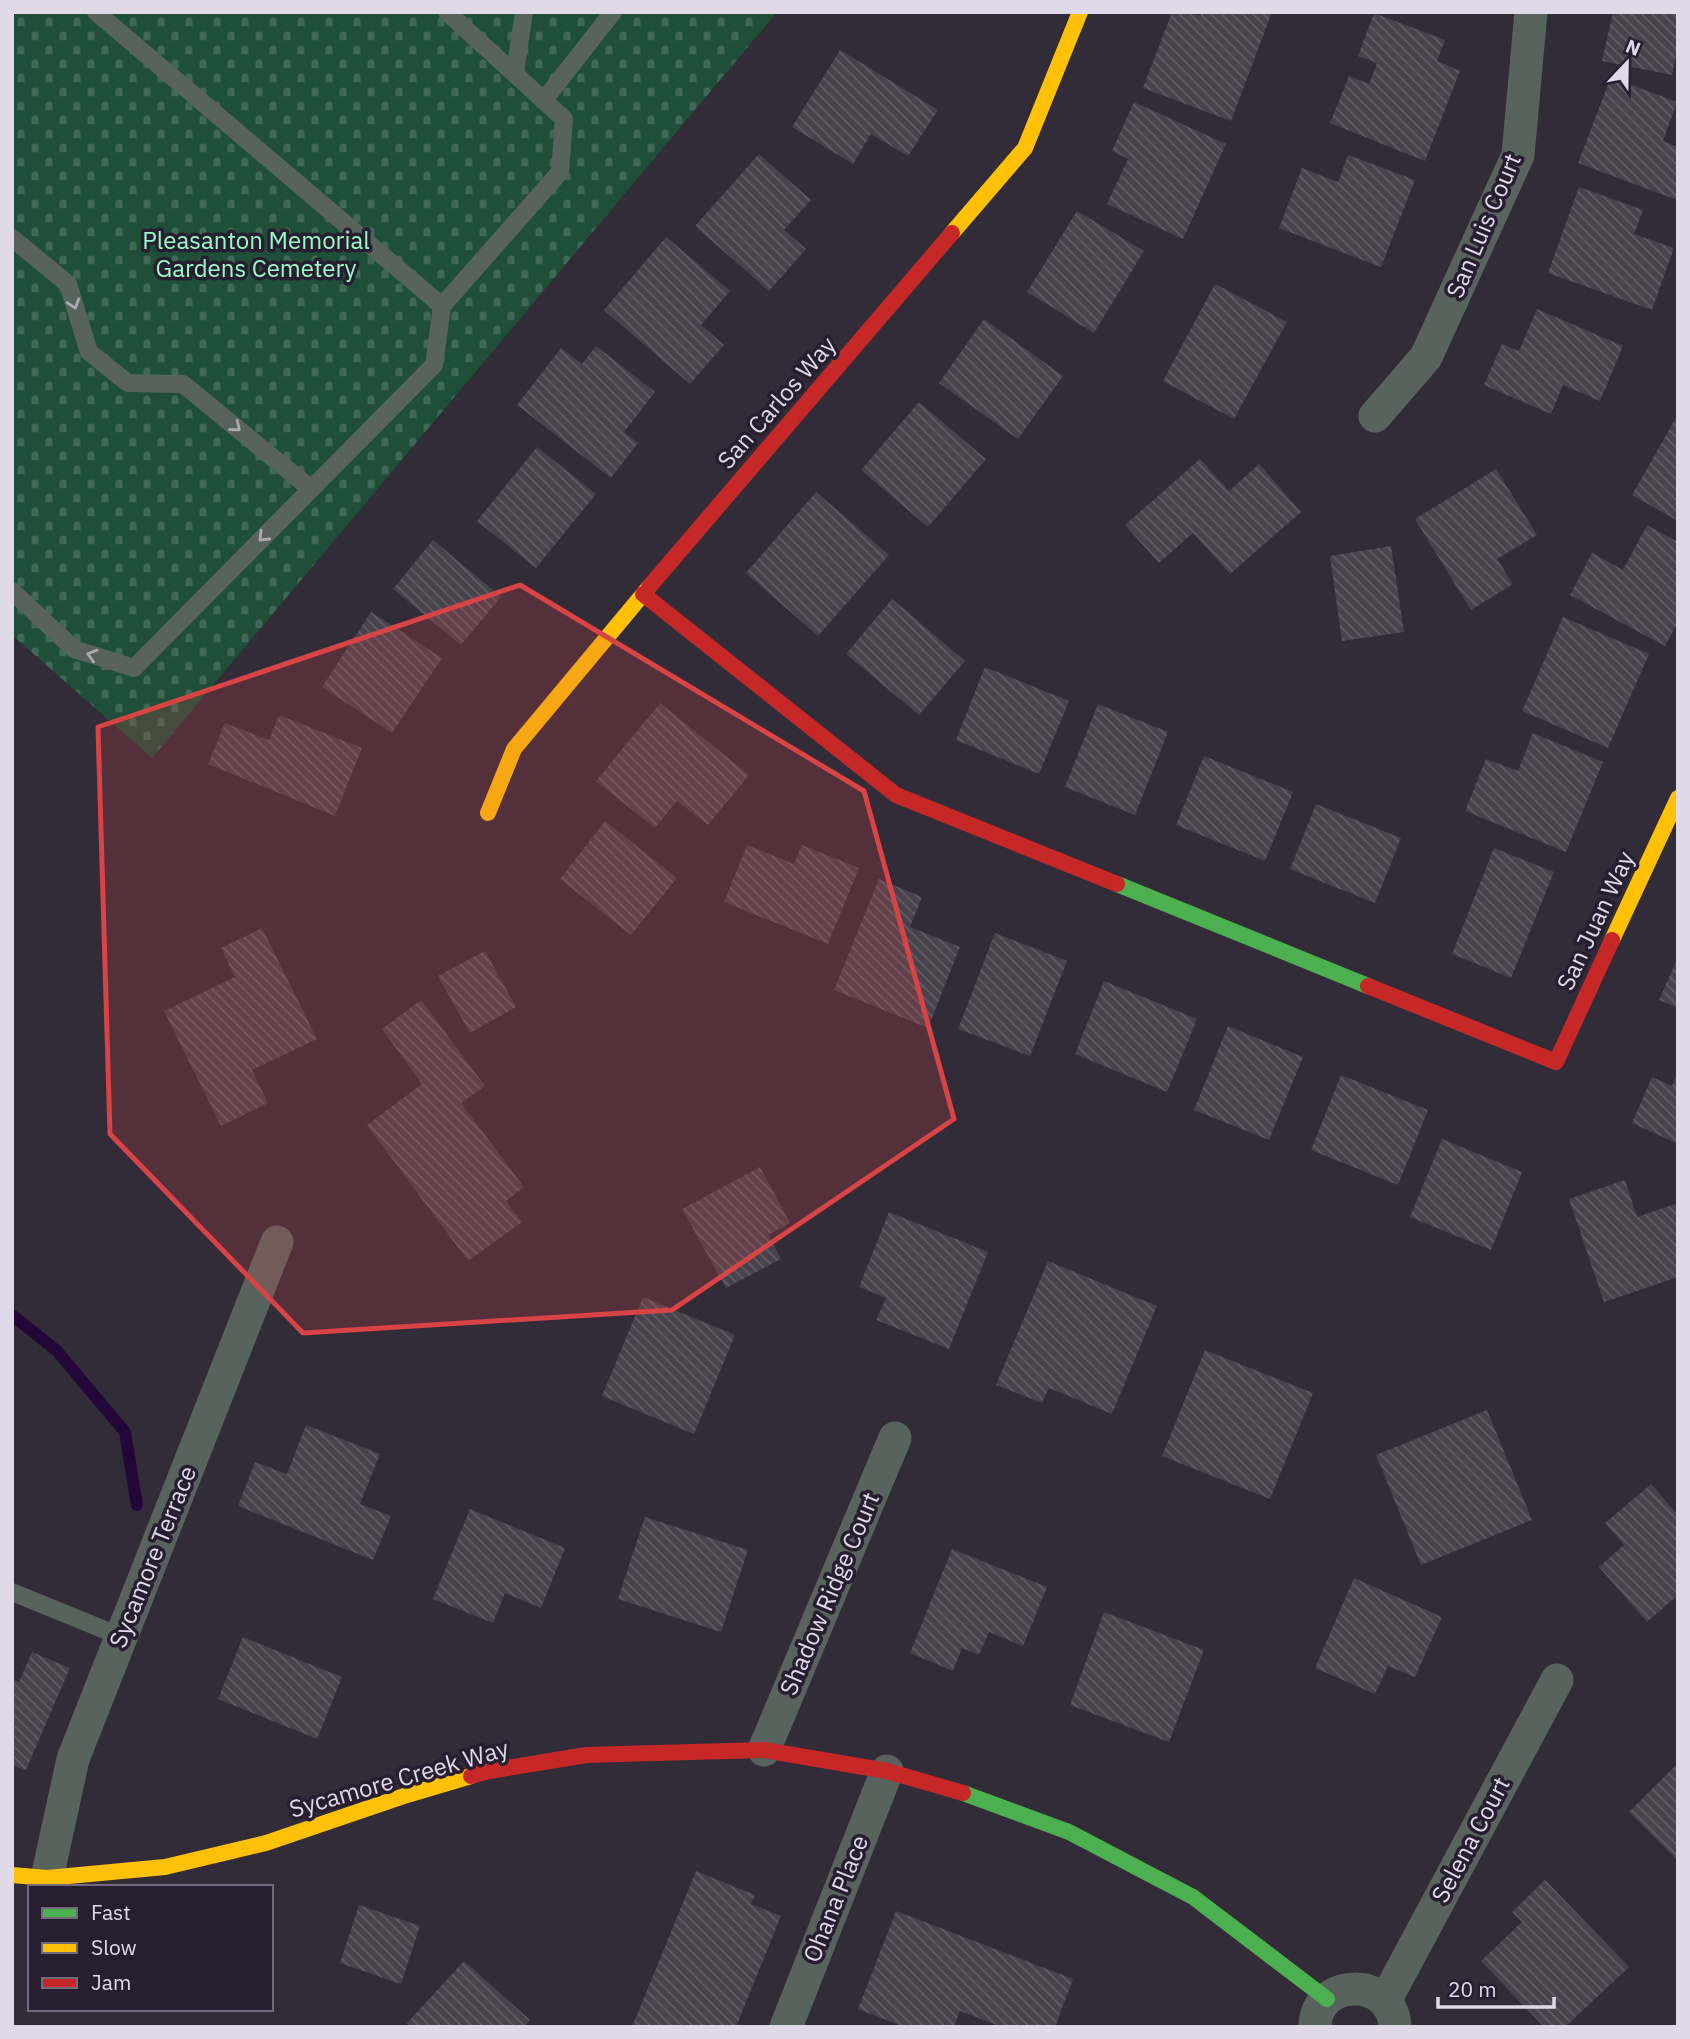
<svg xmlns="http://www.w3.org/2000/svg" width="1690" height="2039" font-family="'IBM Plex Sans',sans-serif">
<style>
.cemetery{fill:url(#cemetery-stones)}
.lines{fill:none;stroke-linecap:round;stroke-linejoin:round}
.stream{stroke:#230739;stroke-width:12}
.building{fill:url(#building-back-hatch)}
.lane{stroke:#58635e;stroke-width:18}
.street{stroke:#58635e;stroke-width:33}
.fast{stroke:#4caf50;stroke-width:16}
.slow{stroke:#ffc107;stroke-width:16}
.jam{stroke:#c62828;stroke-width:16}
.oneway{stroke:#aaaab1}
.marked{fill:#d84345;fill-opacity:0.2;stroke:#d84345;stroke-width:5;stroke-linejoin:round}
.labels{text-anchor:middle;stroke-width:7;stroke-linejoin:round;paint-order:stroke}
.street-label{font-size:24px;fill:#e0dae8;stroke:#281e32}
.park-label{font-size:24px;fill:#98fcc6;stroke:#281e32}
</style>
<defs>
<pattern id="cemetery-stones" width="16" height="16" patternUnits="userSpaceOnUse" patternTransform="scale(1.75)"><rect width="16" height="16" fill="#204f39"/><path d="M2 7V4a2 2 0 0 1 4 0v3zM10 15v-3a2 2 0 0 1 4 0v3z" fill="#406856"/></pattern>
<pattern id="building-back-hatch" width="6" height="6" patternUnits="userSpaceOnUse" patternTransform="scale(1.75)"><rect width="6" height="6" fill="#47424c"/><path d="M-1 5l2 2M0 0l6 6M5-1l2 2" fill="none" stroke="#615d66"/></pattern>
</defs>
<rect width="100%" height="100%" fill="#322c38"/>
<polygon class="cemetery" points="12,12 777,12 152,758 12,635"/>
<g class="lines">
<polyline class="stream" points="12,1315 57,1351 125,1432 137,1505"/>
</g>
<g class="building">
<polygon points="1172,12 1190,12 1200,16 1202,12 1272,12 1231,121 1143,88"/>
<polygon points="1613,12 1678,12 1678,45 1672,75 1602,61"/>
<polygon points="1374,13 1445,40 1437,61 1460,71 1425,161 1330,123 1349,76 1369,84 1377,63 1358,56"/>
<polygon points="840,50 938,110 908,156 871,134 853,164 792,127"/>
<polygon points="1611,77 1677,102 1663,141 1678,147 1677,200 1578,163"/>
<polygon points="1134,102 1226,144 1183,239 1107,204 1128,159 1112,151"/>
<polygon points="759,154 811,200 784,230 806,249 769,291 695,226"/>
<polygon points="1348,155 1415,180 1381,267 1279,228 1302,168 1338,182"/>
<polygon points="1579,187 1643,210 1634,234 1674,248 1652,310 1548,273"/>
<polygon points="1077,211 1144,251 1094,333 1027,292"/>
<polygon points="666,237 730,291 701,325 724,345 690,384 604,310"/>
<polygon points="1215,284 1287,322 1234,419 1163,381"/>
<polygon points="1537,309 1623,346 1600,401 1563,385 1551,414 1484,385 1502,344 1519,351"/>
<polygon points="984,319 1063,376 1018,439 939,383"/>
<polygon points="596,346 655,392 624,432 638,443 611,478 517,405 561,348 582,364"/>
<polygon points="919,402 986,459 928,527 861,470"/>
<polygon points="1678,414 1678,521 1632,495"/>
<polygon points="537,447 596,494 536,568 477,521"/>
<polygon points="1200,459 1229,491 1259,464 1301,512 1230,574 1193,533 1159,563 1125,525"/>
<polygon points="1496,469 1537,535 1497,559 1513,584 1471,610 1415,519"/>
<polygon points="816,492 889,555 818,636 746,573"/>
<polygon points="1647,525 1678,542 1678,622 1665,646 1570,595 1592,553 1623,570"/>
<polygon points="433,540 501,597 461,645 393,589"/>
<polygon points="1391,546 1404,632 1342,641 1330,556"/>
<polygon points="892,599 965,661 919,715 846,654"/>
<polygon points="371,612 442,658 392,733 322,687"/>
<polygon points="1563,617 1649,654 1608,748 1522,711"/>
<polygon points="985,667 1069,701 1039,774 956,740"/>
<polygon points="660,703 749,775 708,825 677,801 655,828 596,781"/>
<polygon points="1098,704 1168,732 1135,815 1065,787"/>
<polygon points="279,715 362,748 335,816 208,764 225,723 269,740"/>
<polygon points="1533,733 1603,762 1566,852 1465,811 1486,759 1518,771"/>
<polygon points="1204,756 1293,792 1265,861 1176,825"/>
<polygon points="1316,804 1401,838 1375,903 1290,869"/>
<polygon points="605,821 677,878 631,935 560,879"/>
<polygon points="747,845 794,864 802,845 859,868 828,944 724,902"/>
<polygon points="1494,848 1554,872 1511,978 1452,954"/>
<polygon points="879,879 922,897 910,927 960,947 928,1028 834,990"/>
<polygon points="262,928 317,1039 252,1070 268,1103 221,1126 164,1011 235,977 221,948"/>
<polygon points="995,933 1067,961 1030,1056 958,1029"/>
<polygon points="485,951 516,1007 470,1033 438,976"/>
<polygon points="1678,957 1678,1008 1659,1000"/>
<polygon points="1104,981 1197,1019 1167,1092 1075,1054"/>
<polygon points="421,1000 485,1086 461,1103 524,1187 506,1201 522,1222 468,1261 367,1125 422,1084 382,1029"/>
<polygon points="1228,1026 1303,1057 1269,1140 1194,1110"/>
<polygon points="1678,1072 1678,1144 1632,1123 1652,1077 1672,1086"/>
<polygon points="1341,1075 1428,1110 1398,1185 1311,1150"/>
<polygon points="1442,1139 1522,1172 1491,1250 1410,1217"/>
<polygon points="760,1167 790,1223 768,1235 781,1259 726,1288 682,1209"/>
<polygon points="1625,1180 1637,1217 1675,1204 1678,1211 1678,1277 1604,1302 1569,1199"/>
<polygon points="889,1212 988,1252 949,1349 876,1320 886,1298 859,1287"/>
<polygon points="1048,1261 1157,1306 1112,1414 1049,1388 1042,1403 996,1385"/>
<polygon points="643,1297 735,1335 694,1434 602,1396"/>
<polygon points="1205,1350 1313,1393 1270,1499 1162,1456"/>
<polygon points="1487,1410 1532,1520 1421,1565 1376,1455"/>
<polygon points="306,1425 380,1454 360,1504 391,1516 373,1560 238,1506 255,1462 287,1474"/>
<polygon points="1651,1484 1678,1515 1678,1595 1647,1622 1599,1567 1624,1545 1605,1523"/>
<polygon points="470,1509 565,1548 541,1608 505,1593 493,1623 433,1599"/>
<polygon points="645,1517 748,1550 721,1632 618,1599"/>
<polygon points="952,1549 1047,1587 1023,1646 989,1632 979,1655 962,1648 953,1671 910,1653"/>
<polygon points="1354,1578 1442,1617 1415,1677 1388,1666 1375,1694 1315,1668"/>
<polygon points="1104,1612 1204,1650 1169,1742 1070,1705"/>
<polygon points="243,1637 342,1677 317,1739 218,1699"/>
<polygon points="32,1652 70,1668 26,1770 12,1765 12,1679 19,1682"/>
<polygon points="1678,1763 1678,1861 1629,1812"/>
<polygon points="696,1871 755,1895 751,1904 781,1916 736,2027 632,2027"/>
<polygon points="1545,1880 1629,1967 1565,2027 1544,2027 1481,1961 1522,1922 1512,1912"/>
<polygon points="359,1905 420,1926 401,1984 340,1963"/>
<polygon points="896,1911 1073,1979 1055,2027 1002,2027 960,2011 954,2027 905,2027 858,2009"/>
<polygon points="464,1961 530,2020 524,2027 411,2027 407,2023"/>
</g>
<g class="lines">
<g class="lane">
<polyline points="96,12 442,306 560,172 564,119 447,12"/>
<polyline points="515,73 524,12"/>
<polyline points="544,100 613,12"/>
<polyline points="12,238 68,284 89,352 128,383 183,384 311,489"/>
<polyline points="12,591 74,649 134,668 434,365 442,306"/>
<polyline points="12,1592 122,1637"/>
</g>
<g class="street">
<polyline points="1375,416 1426,357 1518,155 1531,12"/>
<polyline points="764,1750 895,1438"/>
<polyline points="47,1878 73,1759 277,1242"/>
<polyline points="1385,2001 1557,1680"/>
<polyline points="786,2027 887,1771"/>
<path d="M1315 2027C1315 1977 1393 1976 1395 2027"/>
</g>
<g class="fast">
<polyline points="1117,884 1368,986"/>
<polyline points="963,1793 1069,1832 1193,1897 1327,1999"/>
</g>
<g class="slow">
<polyline points="952,233 1025,148 1080,12"/>
<polyline points="488,813 514,749 649,587"/>
<polyline points="1612,940 1678,798"/>
<polyline points="12,1875 47,1878 165,1867 266,1843 407,1795 471,1776"/>
</g>
<g class="jam">
<polyline points="649,587 952,233"/>
<polyline points="643,594 896,795 1117,884"/>
<polyline points="1368,986 1556,1062 1612,940"/>
<polyline points="471,1776 489,1771 586,1755 764,1750 887,1771 963,1793"/>
</g>
</g>
<defs><path id="oneway-chevron" d="M-2-3.5L2.5 0L-2 3.5" fill="none" stroke-width="1.6" stroke-linecap="round" stroke-linejoin="round" transform="scale(1.75)"/></defs>
<g class="oneway">
<use href="#oneway-chevron" transform="translate(74 304) rotate(72)"/>
<use href="#oneway-chevron" transform="translate(236 427) rotate(39)"/>
<use href="#oneway-chevron" transform="translate(263 537) rotate(135)"/>
<use href="#oneway-chevron" transform="translate(92 655) rotate(-163)"/>
</g>
<path class="marked" d="M520 585 864 791 954 1119 672 1310 303 1333 110 1134 98 727Z"/>
<g class="labels">
<g class="street-label">
<text transform="translate(1484 226) rotate(-67)" y="8">San Luis Court</text>
<text transform="translate(777 403) rotate(-49)" y="8">San Carlos Way</text>
<text transform="translate(1596 921) rotate(-65)" y="8">San Juan Way</text>
<text transform="translate(153 1557) rotate(-68)" y="8">Sycamore Terrace</text>
<text transform="translate(830 1594) rotate(-67)" y="8">Shadow Ridge Court</text>
<text transform="translate(399 1779) rotate(-16)" y="8">Sycamore Creek Way</text>
<text transform="translate(1471 1840) rotate(-62)" y="8">Selena Court</text>
<text transform="translate(836 1899) rotate(-68)" y="8">Ohana Place</text>
</g>
<g class="park-label">
<text x="256" y="249">Pleasanton Memorial<tspan x="256" dy="28">Gardens Cemetery</tspan></text>
</g>
</g>
<rect width="1690" height="2039" fill="none" stroke="#e0dae8" stroke-width="28"/>
<rect x="28" y="1885" width="245" height="126" fill="#281e32" stroke="#72697b" stroke-width="2"/>
<rect x="42" y="1908" width="35" height="10" fill="#4caf50" stroke="#72697b" stroke-width="2"/>
<text x="91" y="1920" font-size="21" fill="#e0dae8">Fast</text>
<rect x="42" y="1943" width="35" height="10" fill="#ffc107" stroke="#72697b" stroke-width="2"/>
<text x="91" y="1955" font-size="21" fill="#e0dae8">Slow</text>
<rect x="42" y="1978" width="35" height="10" fill="#c62828" stroke="#72697b" stroke-width="2"/>
<text x="91" y="1990" font-size="21" fill="#e0dae8">Jam</text>
<g transform="translate(1627 63) rotate(22)" stroke="#281e32" stroke-width="5" paint-order="stroke">
<path d="M0-5L12 26L0 18L-12 26Z" fill="#e0dae8"/>
<text y="-10" font-size="19" font-weight="bold" text-anchor="middle" fill="#e0dae8">N</text>
</g>
<path d="M1438 1997v10h116v-10" fill="none" stroke="#e0dae8" stroke-width="3.5"/>
<text x="1448" y="1997" font-size="21" fill="#e0dae8" stroke="#281e32" stroke-width="5" paint-order="stroke">20 m</text>
</svg>
